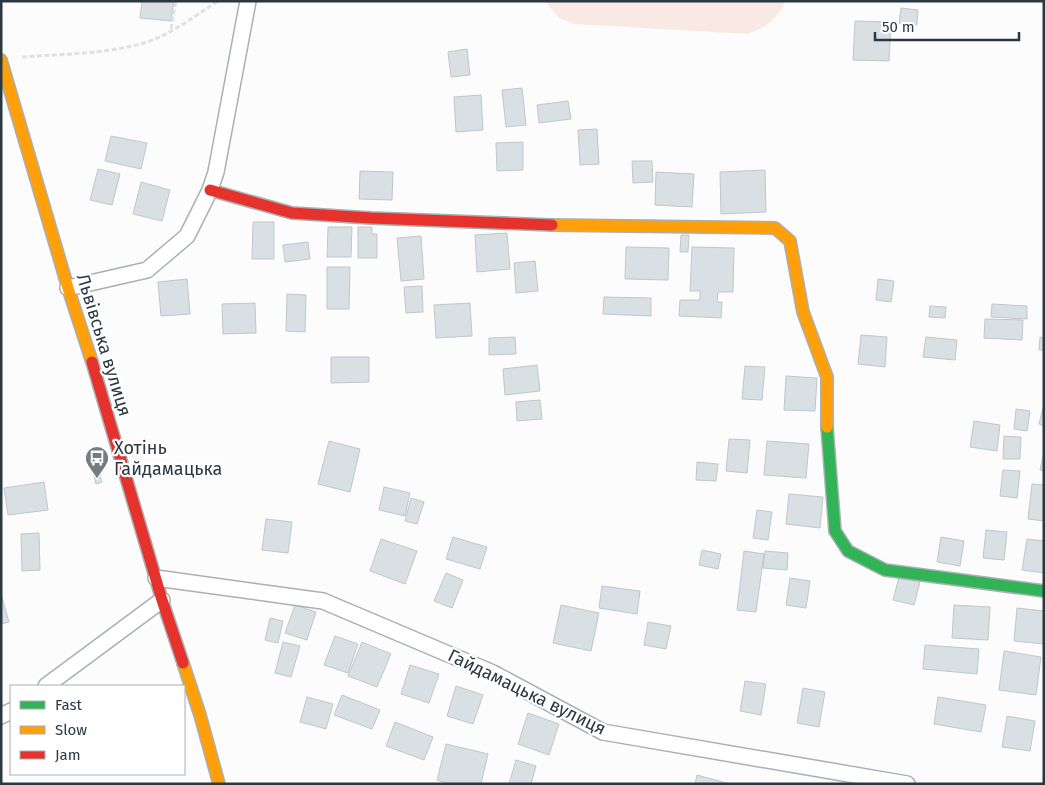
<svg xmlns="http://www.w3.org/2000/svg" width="1045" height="785" font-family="'Fira Sans',sans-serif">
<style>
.green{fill:#f9e9e4}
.building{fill:#d9e0e4;stroke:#c0c7ca}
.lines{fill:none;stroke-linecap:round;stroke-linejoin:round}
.street-casing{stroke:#a9b0b3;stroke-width:18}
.fast-casing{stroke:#a9b0b3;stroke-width:14}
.slow-casing{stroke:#a9b0b3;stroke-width:14}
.jam-casing{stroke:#a9b0b3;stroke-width:14}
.path{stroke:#e0e1e2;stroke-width:3;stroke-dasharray:5 2.5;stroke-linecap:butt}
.street{stroke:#fff;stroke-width:15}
.fast{stroke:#30b455;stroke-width:11}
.slow{stroke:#ff9f0a;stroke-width:11}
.jam{stroke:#e5322d;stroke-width:11}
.labels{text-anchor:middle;stroke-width:4.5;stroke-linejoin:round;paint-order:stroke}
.street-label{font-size:18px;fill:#2a3841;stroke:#fff}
.poi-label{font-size:18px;fill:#2a3841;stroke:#fff;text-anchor:start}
</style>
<rect width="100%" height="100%" fill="#fcfcfc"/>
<path class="green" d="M545 1H785C778 19 765 28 748 34L574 24 559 18Z"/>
<g class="building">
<polygon points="142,1 174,1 171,21 140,18"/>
<polygon points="901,8 918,10 917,25 899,23"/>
<polygon points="855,21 891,22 889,61 853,60"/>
<polygon points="467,49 470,75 451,77 448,52"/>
<polygon points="522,88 526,125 506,127 502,90"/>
<polygon points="481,95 483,130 456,132 454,97"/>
<polygon points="568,101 571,119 539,123 537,105"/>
<polygon points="597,129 599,164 580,165 578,130"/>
<polygon points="111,136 147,143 141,169 105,161"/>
<polygon points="523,142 523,170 497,171 496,143"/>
<polygon points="632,161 652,161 653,182 633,183"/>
<polygon points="98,169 120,174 112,205 90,200"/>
<polygon points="765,170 766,212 721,214 720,172"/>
<polygon points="360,171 393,172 392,200 359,199"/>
<polygon points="656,172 694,174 692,207 655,205"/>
<polygon points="141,182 170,190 162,221 133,214"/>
<polygon points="253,222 274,222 274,259 252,259"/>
<polygon points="328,227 352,227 351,257 327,257"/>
<polygon points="358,227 372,227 372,234 377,234 377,258 358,258"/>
<polygon points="507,233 510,269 477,272 475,235"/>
<polygon points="681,235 689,235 688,252 680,252"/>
<polygon points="421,236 424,279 401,281 397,238"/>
<polygon points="308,242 310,259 285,262 283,245"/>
<polygon points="626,247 669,248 668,280 625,279"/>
<polygon points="692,247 734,248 733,292 718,292 717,302 722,302 721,318 679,316 680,300 700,300 700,291 690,291"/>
<polygon points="535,261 538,291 516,293 514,263"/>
<polygon points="327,267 350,267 349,309 327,309"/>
<polygon points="187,279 190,314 161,316 158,282"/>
<polygon points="878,279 894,281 891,302 876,300"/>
<polygon points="422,286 423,312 406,313 404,287"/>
<polygon points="287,294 306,295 305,332 286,331"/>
<polygon points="604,297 651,298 651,316 603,314"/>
<polygon points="255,303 256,333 223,334 222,304"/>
<polygon points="470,303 472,336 436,338 434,305"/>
<polygon points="992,304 1027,306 1027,319 991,317"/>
<polygon points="930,306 946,307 945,318 929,317"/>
<polygon points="985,319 1023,320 1022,340 984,338"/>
<polygon points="861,335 887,337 885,367 858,364"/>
<polygon points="515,337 516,354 489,355 489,338"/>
<polygon points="926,337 957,340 955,360 923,357"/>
<polygon points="1040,337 1044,338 1044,350 1039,350"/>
<polygon points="331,357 369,357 369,382 331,383"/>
<polygon points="537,365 540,391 505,395 503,369"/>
<polygon points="745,366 765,367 762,400 742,399"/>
<polygon points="786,376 817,378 815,411 784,410"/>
<polygon points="540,400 542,419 517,421 516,402"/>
<polygon points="1044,404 1044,426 1039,424"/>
<polygon points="1016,409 1030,411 1027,431 1014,429"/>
<polygon points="974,421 1000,425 997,451 970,447"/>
<polygon points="1004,436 1021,437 1020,459 1003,459"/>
<polygon points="729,439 750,440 747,473 726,471"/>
<polygon points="329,441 360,449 350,492 318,484"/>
<polygon points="767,441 809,444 806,478 764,475"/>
<polygon points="1044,452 1044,471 1040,470"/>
<polygon points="697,462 718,464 716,481 696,480"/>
<polygon points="98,470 102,482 96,484 93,472"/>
<polygon points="1003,470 1020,471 1017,498 1000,496"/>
<polygon points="44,482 48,510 8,515 4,488"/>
<polygon points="1032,484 1044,485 1044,521 1028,519"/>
<polygon points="384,487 410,493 405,516 379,510"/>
<polygon points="789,494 823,497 820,528 786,524"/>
<polygon points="411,498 424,502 417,524 405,521"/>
<polygon points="757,510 772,512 768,540 753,538"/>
<polygon points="266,519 292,522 288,553 262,550"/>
<polygon points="986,530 1007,532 1004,560 983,558"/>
<polygon points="39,533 40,570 22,571 21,534"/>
<polygon points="453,537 487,547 480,569 446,559"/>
<polygon points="941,537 964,541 960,566 937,562"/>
<polygon points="381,539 417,551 405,584 370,571"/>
<polygon points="1027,539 1044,541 1044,573 1022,570"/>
<polygon points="702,550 721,554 718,569 699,565"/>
<polygon points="744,551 764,554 756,612 737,610"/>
<polygon points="765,551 788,553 787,570 763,568"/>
<polygon points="446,573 463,580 452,608 434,601"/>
<polygon points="899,577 920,582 914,605 893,600"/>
<polygon points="790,578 810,581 806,608 786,605"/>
<polygon points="602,586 640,591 637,614 599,608"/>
<polygon points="1,594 9,622 1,624"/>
<polygon points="295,605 316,612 307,640 285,633"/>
<polygon points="561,605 599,613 591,651 553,643"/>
<polygon points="954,605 990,607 988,640 952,638"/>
<polygon points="1017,608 1044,611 1044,644 1014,641"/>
<polygon points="270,618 283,621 278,643 265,640"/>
<polygon points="648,622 671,626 666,649 644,645"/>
<polygon points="335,636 358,644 348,673 324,665"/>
<polygon points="283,642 300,646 291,677 275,673"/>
<polygon points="362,642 391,654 377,687 348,676"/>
<polygon points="925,645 979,649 977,674 923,669"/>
<polygon points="1004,651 1041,657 1036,695 999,690"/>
<polygon points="410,665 439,674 429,703 401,694"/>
<polygon points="745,681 766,684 761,715 740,711"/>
<polygon points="456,686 483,695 473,724 447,716"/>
<polygon points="803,688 825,692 819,727 797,723"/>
<polygon points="342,695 380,710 372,729 334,715"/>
<polygon points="307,697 333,704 326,729 300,722"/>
<polygon points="938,697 986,705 981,732 934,724"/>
<polygon points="528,713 559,724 549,755 518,744"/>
<polygon points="1007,716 1035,721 1030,751 1002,747"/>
<polygon points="395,722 433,737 424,760 386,746"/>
<polygon points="446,744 488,754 481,784 450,784 437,780"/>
<polygon points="516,760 536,766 531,784 509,784"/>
<polygon points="697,775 730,784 695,784"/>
</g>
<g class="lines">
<g class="street-casing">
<g id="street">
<polyline points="68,288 147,270 187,236 210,190 216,172 248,1"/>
<polyline points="156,578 323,601 493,673 603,732 907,784"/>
<polyline points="46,686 162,600"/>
<polyline points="1,716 11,711"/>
</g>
</g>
<g class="fast-casing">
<polyline id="fast" points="827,427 835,531 848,551 885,570 1044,591"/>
</g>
<g class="slow-casing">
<g id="slow">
<polyline points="1,60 68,288 92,362"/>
<polyline points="552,225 775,228 790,241 803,312 827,377 827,427"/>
<polyline points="183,663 200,715 219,784"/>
</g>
</g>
<g class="jam-casing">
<g id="jam">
<polyline points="210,190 292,213 371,218 552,225"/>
<polyline points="92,362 162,600 183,663"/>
</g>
</g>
<g class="path">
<polyline points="171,29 176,1"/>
<path d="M22 57C63 54 105 54 144 43 170 35 195 16 218 1"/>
</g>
<use href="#street" class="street"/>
<use href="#fast" class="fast"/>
<use href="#slow" class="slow"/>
<use href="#jam" class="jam"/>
</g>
<defs>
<g id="bus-pin" transform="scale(1.25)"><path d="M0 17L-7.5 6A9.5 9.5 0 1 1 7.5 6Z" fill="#747d82" stroke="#fff"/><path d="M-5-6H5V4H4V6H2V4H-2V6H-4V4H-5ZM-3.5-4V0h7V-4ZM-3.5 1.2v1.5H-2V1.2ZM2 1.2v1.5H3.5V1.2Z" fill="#fff"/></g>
</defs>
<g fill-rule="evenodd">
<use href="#bus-pin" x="97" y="458"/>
</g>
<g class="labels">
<g class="street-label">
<text transform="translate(104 345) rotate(73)" y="6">Львівська вулиця</text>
<text transform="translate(527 692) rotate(26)" y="6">Гайдамацька вулиця</text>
</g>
<g class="poi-label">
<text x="114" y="454">Хотінь<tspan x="114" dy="21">Гайдамацька</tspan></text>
</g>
</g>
<rect width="1045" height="785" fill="none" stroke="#2a3841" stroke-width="5"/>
<rect x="10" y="685" width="175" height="90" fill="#ffffff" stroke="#aaafb3"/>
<rect x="20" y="701" width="25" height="8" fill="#30b455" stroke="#aaafb3"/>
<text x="55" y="710" font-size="15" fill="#2a3841">Fast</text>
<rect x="20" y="726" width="25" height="8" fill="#ff9f0a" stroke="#aaafb3"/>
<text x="55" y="735" font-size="15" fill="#2a3841">Slow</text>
<rect x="20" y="751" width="25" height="8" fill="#e5322d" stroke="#aaafb3"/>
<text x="55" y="760" font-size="15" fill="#2a3841">Jam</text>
<path d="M875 32v8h144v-8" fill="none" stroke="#2a3841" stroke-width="2.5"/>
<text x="882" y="32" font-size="15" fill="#2a3841" stroke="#ffffff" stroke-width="4" paint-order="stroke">50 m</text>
</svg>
